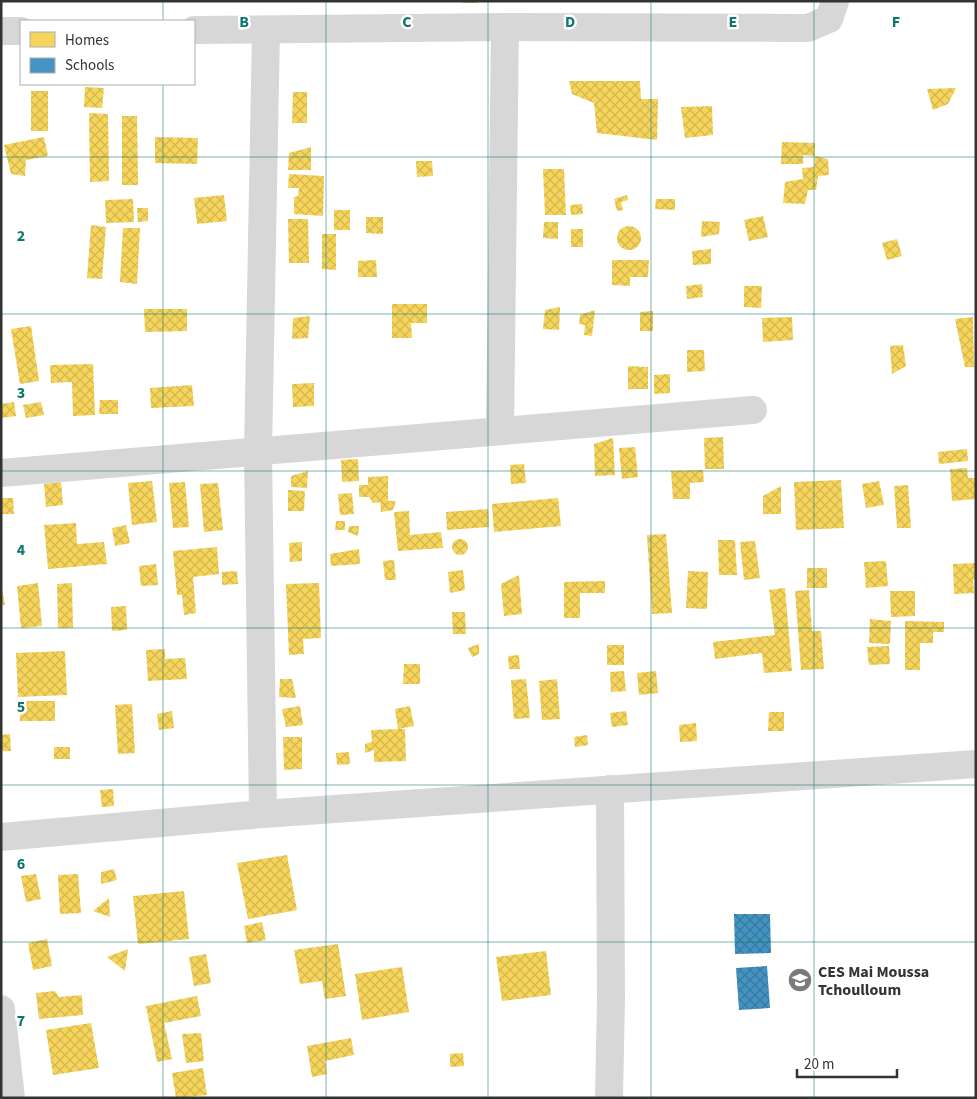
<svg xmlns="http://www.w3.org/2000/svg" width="977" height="1099" font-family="'Source Sans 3',sans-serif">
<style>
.homes{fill:url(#homes-cross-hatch)}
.schools{fill:url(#schools-cross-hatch)}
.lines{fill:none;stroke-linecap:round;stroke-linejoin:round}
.minor{stroke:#d7d7d7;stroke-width:28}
.grid{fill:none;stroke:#0f766e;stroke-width:1;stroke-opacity:0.55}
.labels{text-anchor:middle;stroke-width:5;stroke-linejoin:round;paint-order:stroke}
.poi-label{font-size:16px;font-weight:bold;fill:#333;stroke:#fff;text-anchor:start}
.grid-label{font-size:16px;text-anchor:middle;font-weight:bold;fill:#0f766e;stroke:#fff;stroke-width:5;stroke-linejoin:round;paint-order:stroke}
</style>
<defs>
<pattern id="homes-cross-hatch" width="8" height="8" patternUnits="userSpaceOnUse" patternTransform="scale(1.25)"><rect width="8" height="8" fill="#f6d55c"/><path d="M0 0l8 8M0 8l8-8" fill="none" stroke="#d3b750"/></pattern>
<pattern id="schools-cross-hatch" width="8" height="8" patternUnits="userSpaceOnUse" patternTransform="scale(1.25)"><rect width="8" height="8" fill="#4393c3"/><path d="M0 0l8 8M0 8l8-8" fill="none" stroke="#39799f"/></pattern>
</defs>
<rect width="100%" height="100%" fill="#fff"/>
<g class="homes">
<rect x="463" y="1" width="15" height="2"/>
<polygon points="569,81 640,81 641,99 658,99 657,140 597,133 594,103 572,94"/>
<polygon points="85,87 104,88 102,108 84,107"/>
<polygon points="956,88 948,104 933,110 927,89"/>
<rect x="31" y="91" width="17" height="40"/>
<polygon points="293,92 307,92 307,123 292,123"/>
<polygon points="712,106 713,135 685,138 681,107"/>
<polygon points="89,113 108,114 109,181 90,182"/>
<polygon points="122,116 137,116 138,185 122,185"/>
<polygon points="44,137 48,156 26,160 25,176 11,174 4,145"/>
<polygon points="155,137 198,138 197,164 155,163"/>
<polygon points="782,142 815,143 815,156 803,155 803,164 781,164"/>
<polygon points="311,147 311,170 288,170 289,153"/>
<polygon points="815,156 828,159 829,175 818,176 816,190 808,190 805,204 783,203 785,182 803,179 802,168 814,167"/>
<polygon points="416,161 432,161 433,176 417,177"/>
<polygon points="543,169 564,169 566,215 545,215"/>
<polygon points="289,174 324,176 323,216 294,214 294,197 298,196 299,188 288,188"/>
<polygon points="224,195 227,221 197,224 194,198"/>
<polygon points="627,195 628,200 621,202 623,210 617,211 614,199"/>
<polygon points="133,199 134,222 106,223 105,200"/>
<polygon points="656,199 675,199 675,210 655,209"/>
<polygon points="582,204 583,214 571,215 570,205"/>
<polygon points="137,208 148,208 148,221 138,222"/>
<rect x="334" y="210" width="16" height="20"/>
<polygon points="763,216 768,237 749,241 744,220"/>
<polygon points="366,217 383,217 383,234 366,233"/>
<polygon points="288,219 308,219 309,263 289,263"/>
<polygon points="702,221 720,222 719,234 701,237"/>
<polygon points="544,222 558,222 558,239 543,238"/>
<polygon points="91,225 106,227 102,279 87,278"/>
<circle cx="629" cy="238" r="12"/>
<polygon points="123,228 140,228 137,284 120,282"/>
<rect x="571" y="229" width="12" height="18"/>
<polygon points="322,234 336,234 336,270 322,269"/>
<polygon points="897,239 902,256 887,260 882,243"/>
<polygon points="711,249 711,264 693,265 692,251"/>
<polygon points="376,260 377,277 358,277 358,261"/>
<polygon points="612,260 649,260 648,277 630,277 630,286 612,285"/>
<polygon points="702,284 703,297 687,299 686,286"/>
<polygon points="744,286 762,286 761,308 744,307"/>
<polygon points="392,304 427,304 427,323 411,323 412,338 392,338"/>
<polygon points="560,307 559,330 543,329 545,310"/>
<polygon points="144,309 187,309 187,331 145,332"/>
<polygon points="595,310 592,336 584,335 585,325 579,324 580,315"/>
<polygon points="653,311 653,331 640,331 640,312"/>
<polygon points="310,316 308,338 292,339 293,318"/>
<polygon points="792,317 793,340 763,342 762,318"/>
<polygon points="973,317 974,367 965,367 955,319"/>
<polygon points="31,326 39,381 20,384 11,329"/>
<polygon points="903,345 906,366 892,374 890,346"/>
<polygon points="687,350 704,350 705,371 687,372"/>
<polygon points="93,364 95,415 73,416 72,382 51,383 50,365"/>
<polygon points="628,366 648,367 648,389 628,389"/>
<polygon points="670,374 670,393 654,394 654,375"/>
<polygon points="314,383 314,406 293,407 292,384"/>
<polygon points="192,385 194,406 151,408 150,388"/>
<polygon points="100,400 118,400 118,414 99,414"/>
<polygon points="14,402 16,416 1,418 1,404"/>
<polygon points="41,402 44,415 26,418 23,405"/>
<polygon points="723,437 724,469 705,469 704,438"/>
<polygon points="613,438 615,475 595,476 594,444"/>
<polygon points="635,447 638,477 622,479 619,448"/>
<polygon points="967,449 968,461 939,464 938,452"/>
<polygon points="358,459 359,481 342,482 341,460"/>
<polygon points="524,464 526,483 511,484 510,465"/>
<polygon points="967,468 968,478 976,478 976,499 952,501 950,469"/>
<polygon points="703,470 704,482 690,483 690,499 673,499 671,471"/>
<polygon points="308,471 307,488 291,487 291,476"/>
<polygon points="388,476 388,501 396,501 393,510 381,512 380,502 373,503 369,497 359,497 359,485 368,485 368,477"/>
<polygon points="841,480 844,528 796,530 794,482"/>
<polygon points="152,481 157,522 132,525 128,483"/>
<polygon points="879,481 884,505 866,508 862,484"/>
<polygon points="61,482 63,505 46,507 44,484"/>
<polygon points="185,482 189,527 173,528 169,483"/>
<polygon points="218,483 223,530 204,532 200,484"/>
<polygon points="908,485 911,528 897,528 894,486"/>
<polygon points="781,486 781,514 763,514 763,496"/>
<polygon points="288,490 305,491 304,511 288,511"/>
<polygon points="352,493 354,514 340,515 338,494"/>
<polygon points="1,498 13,498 14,514 1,514"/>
<polygon points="558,498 561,526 494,532 492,504"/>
<polygon points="488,509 489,527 447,530 446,512"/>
<polygon points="409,511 410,535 441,532 443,548 398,551 394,512"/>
<polygon points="336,521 345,521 345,530 335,530"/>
<polygon points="76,523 77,544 104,542 107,564 48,569 44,525"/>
<polygon points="126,525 130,543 115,546 112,528"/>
<polygon points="349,526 359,526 358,536 348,532"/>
<polygon points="666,534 672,613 652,614 647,535"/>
<circle cx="460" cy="547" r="8"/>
<polygon points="718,540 735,540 737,575 719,575"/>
<polygon points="755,541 760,578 744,580 740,542"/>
<polygon points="302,542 302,561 290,562 289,543"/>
<polygon points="217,547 219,574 193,577 196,613 184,615 182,595 177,595 173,551"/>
<polygon points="359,549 360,564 331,566 330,554"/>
<polygon points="394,560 396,580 385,580 383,561"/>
<polygon points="886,561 888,586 866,588 864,562"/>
<polygon points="976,563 976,580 973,580 974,593 954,594 953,564"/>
<polygon points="156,564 158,585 141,586 139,566"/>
<rect x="807" y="568" width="20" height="20"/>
<polygon points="463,570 465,590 450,593 448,572"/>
<polygon points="237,571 238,584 222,585 222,572"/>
<polygon points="688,571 708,572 707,609 686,608"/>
<polygon points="519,575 522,614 504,616 501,584"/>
<polygon points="605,581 605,593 580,593 580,618 564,618 564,582"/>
<polygon points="1,583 5,605 1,605"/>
<polygon points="38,583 42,626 21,628 17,586"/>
<polygon points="72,583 73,628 58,628 57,584"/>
<polygon points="319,583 321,638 303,639 304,654 289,655 286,584"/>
<polygon points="785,588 792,671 764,673 762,653 715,659 713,642 775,635 769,590"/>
<polygon points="809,590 812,631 821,631 824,669 801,670 795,591"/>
<polygon points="890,591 915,591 915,616 891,617"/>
<polygon points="126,606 127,630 112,631 111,607"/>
<polygon points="452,612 465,612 466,634 453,634"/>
<polygon points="870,619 891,621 890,644 869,643"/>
<polygon points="905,621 944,622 944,632 933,632 933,643 920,643 920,670 905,670"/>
<polygon points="479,644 479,654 472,657 468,648"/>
<rect x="607" y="645" width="17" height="20"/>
<polygon points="889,646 890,664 869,665 867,647"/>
<polygon points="165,649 165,659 185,658 187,679 148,681 146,650"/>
<polygon points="65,651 67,695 18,697 16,653"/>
<polygon points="519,655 520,669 509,669 508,656"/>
<polygon points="404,664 420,664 420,684 403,684"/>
<polygon points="624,671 626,691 611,692 610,672"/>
<polygon points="656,671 658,693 639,695 637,673"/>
<polygon points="280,679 292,679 296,698 279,697"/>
<polygon points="526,679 530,718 514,719 511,680"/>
<polygon points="557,679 560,719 542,720 539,681"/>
<rect x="20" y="701" width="35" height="20"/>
<polygon points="132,704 135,753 118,754 115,705"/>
<polygon points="300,706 303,725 286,727 282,709"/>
<polygon points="410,706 414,726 398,729 395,709"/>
<polygon points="172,711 174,728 159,730 157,714"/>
<polygon points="626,711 628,725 612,727 610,713"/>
<polygon points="769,712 784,712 784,731 768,731"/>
<polygon points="696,723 697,741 680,742 679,725"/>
<polygon points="398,729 405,729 406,761 374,762 374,750 365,753 365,744 372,742 371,730"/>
<polygon points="10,734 11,751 1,751 1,735"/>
<polygon points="587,735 588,745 575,747 574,737"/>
<polygon points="283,737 302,737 302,769 284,770"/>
<rect x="54" y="747" width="16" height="12"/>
<polygon points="349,752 350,764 337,765 336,753"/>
<polygon points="113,789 114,806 102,807 100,790"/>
<polygon points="287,855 297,910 248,919 237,863"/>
<polygon points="114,869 117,880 101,884 101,872"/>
<polygon points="36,874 41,899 26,902 21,876"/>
<polygon points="78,874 81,913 60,914 58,875"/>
<polygon points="184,891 189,939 138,944 133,896"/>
<polygon points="109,898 110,917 93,911"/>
<polygon points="262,922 266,940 247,943 244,926"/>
<polygon points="47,939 52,966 33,970 28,943"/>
<polygon points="338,944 346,996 325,999 322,981 300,984 294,950"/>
<polygon points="128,949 125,971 107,957"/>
<polygon points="546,951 551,995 502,1001 496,957"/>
<polygon points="206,954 211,983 194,986 189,957"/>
<polygon points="402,967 409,1012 362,1020 355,974"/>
<polygon points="55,991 59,997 82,995 83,1015 39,1019 36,993"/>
<polygon points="197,996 201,1016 164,1023 172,1059 157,1062 146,1006"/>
<polygon points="91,1023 99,1068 53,1075 46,1030"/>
<polygon points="201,1033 204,1061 186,1063 182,1034"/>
<polygon points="351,1038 354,1055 325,1061 327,1074 312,1077 307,1046"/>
<polygon points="463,1053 464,1066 450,1067 450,1054"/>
<polygon points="203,1068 207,1095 176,1098 172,1073"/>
</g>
<g class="schools">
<polygon points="734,914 770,914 771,953 735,954"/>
<polygon points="767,966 770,1008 739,1010 736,968"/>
</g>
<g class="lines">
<g class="minor">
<polyline points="194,30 505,27 808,28 829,19 835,1"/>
<polyline points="1,31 21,31"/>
<polyline points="500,430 505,27"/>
<polyline points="1,473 753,410"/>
<polyline points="263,814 258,452 266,30"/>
<polyline points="1,837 263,814 976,764"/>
<polyline points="1,1009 11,1098"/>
<polyline points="609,1098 611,998 610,789"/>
</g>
</g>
<path class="grid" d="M163 1V21M326 1V1098M488 1V1098M651 1V1098M814 1V1098M163 84V1098M1 157H976M1 314H976M1 471H976M1 628H976M1 785H976M1 942H976"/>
<defs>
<g id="school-disc" transform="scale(1.25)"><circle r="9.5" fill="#7a7a7a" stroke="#fff"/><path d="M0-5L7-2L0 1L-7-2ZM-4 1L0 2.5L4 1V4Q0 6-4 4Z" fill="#fff"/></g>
</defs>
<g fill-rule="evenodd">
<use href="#school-disc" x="800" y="980"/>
</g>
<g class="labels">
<g class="poi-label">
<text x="818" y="977">CES Mai Moussa<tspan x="818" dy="18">Tchoulloum</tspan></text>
</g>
</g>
<g class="grid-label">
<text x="244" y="27">B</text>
<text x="407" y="27">C</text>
<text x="570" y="27">D</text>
<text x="733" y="27">E</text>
<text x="896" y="27">F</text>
<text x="21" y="241">2</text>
<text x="21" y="398">3</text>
<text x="21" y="555">4</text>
<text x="21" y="712">5</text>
<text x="21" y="869">6</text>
<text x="21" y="1026">7</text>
</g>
<rect width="977" height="1099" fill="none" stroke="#333333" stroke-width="5"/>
<rect x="20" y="20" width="175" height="65" fill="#ffffff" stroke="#adadad"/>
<rect x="30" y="32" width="25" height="15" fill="#f6d55c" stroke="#adadad"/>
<text x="65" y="45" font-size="15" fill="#333333">Homes</text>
<rect x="30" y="58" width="25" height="15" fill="#4393c3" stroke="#adadad"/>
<text x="65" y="70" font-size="15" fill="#333333">Schools</text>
<path d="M797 1069v8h100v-8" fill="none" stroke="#333333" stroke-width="2.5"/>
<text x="804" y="1069" font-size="15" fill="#333333" stroke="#ffffff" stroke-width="4" paint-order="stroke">20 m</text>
</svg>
